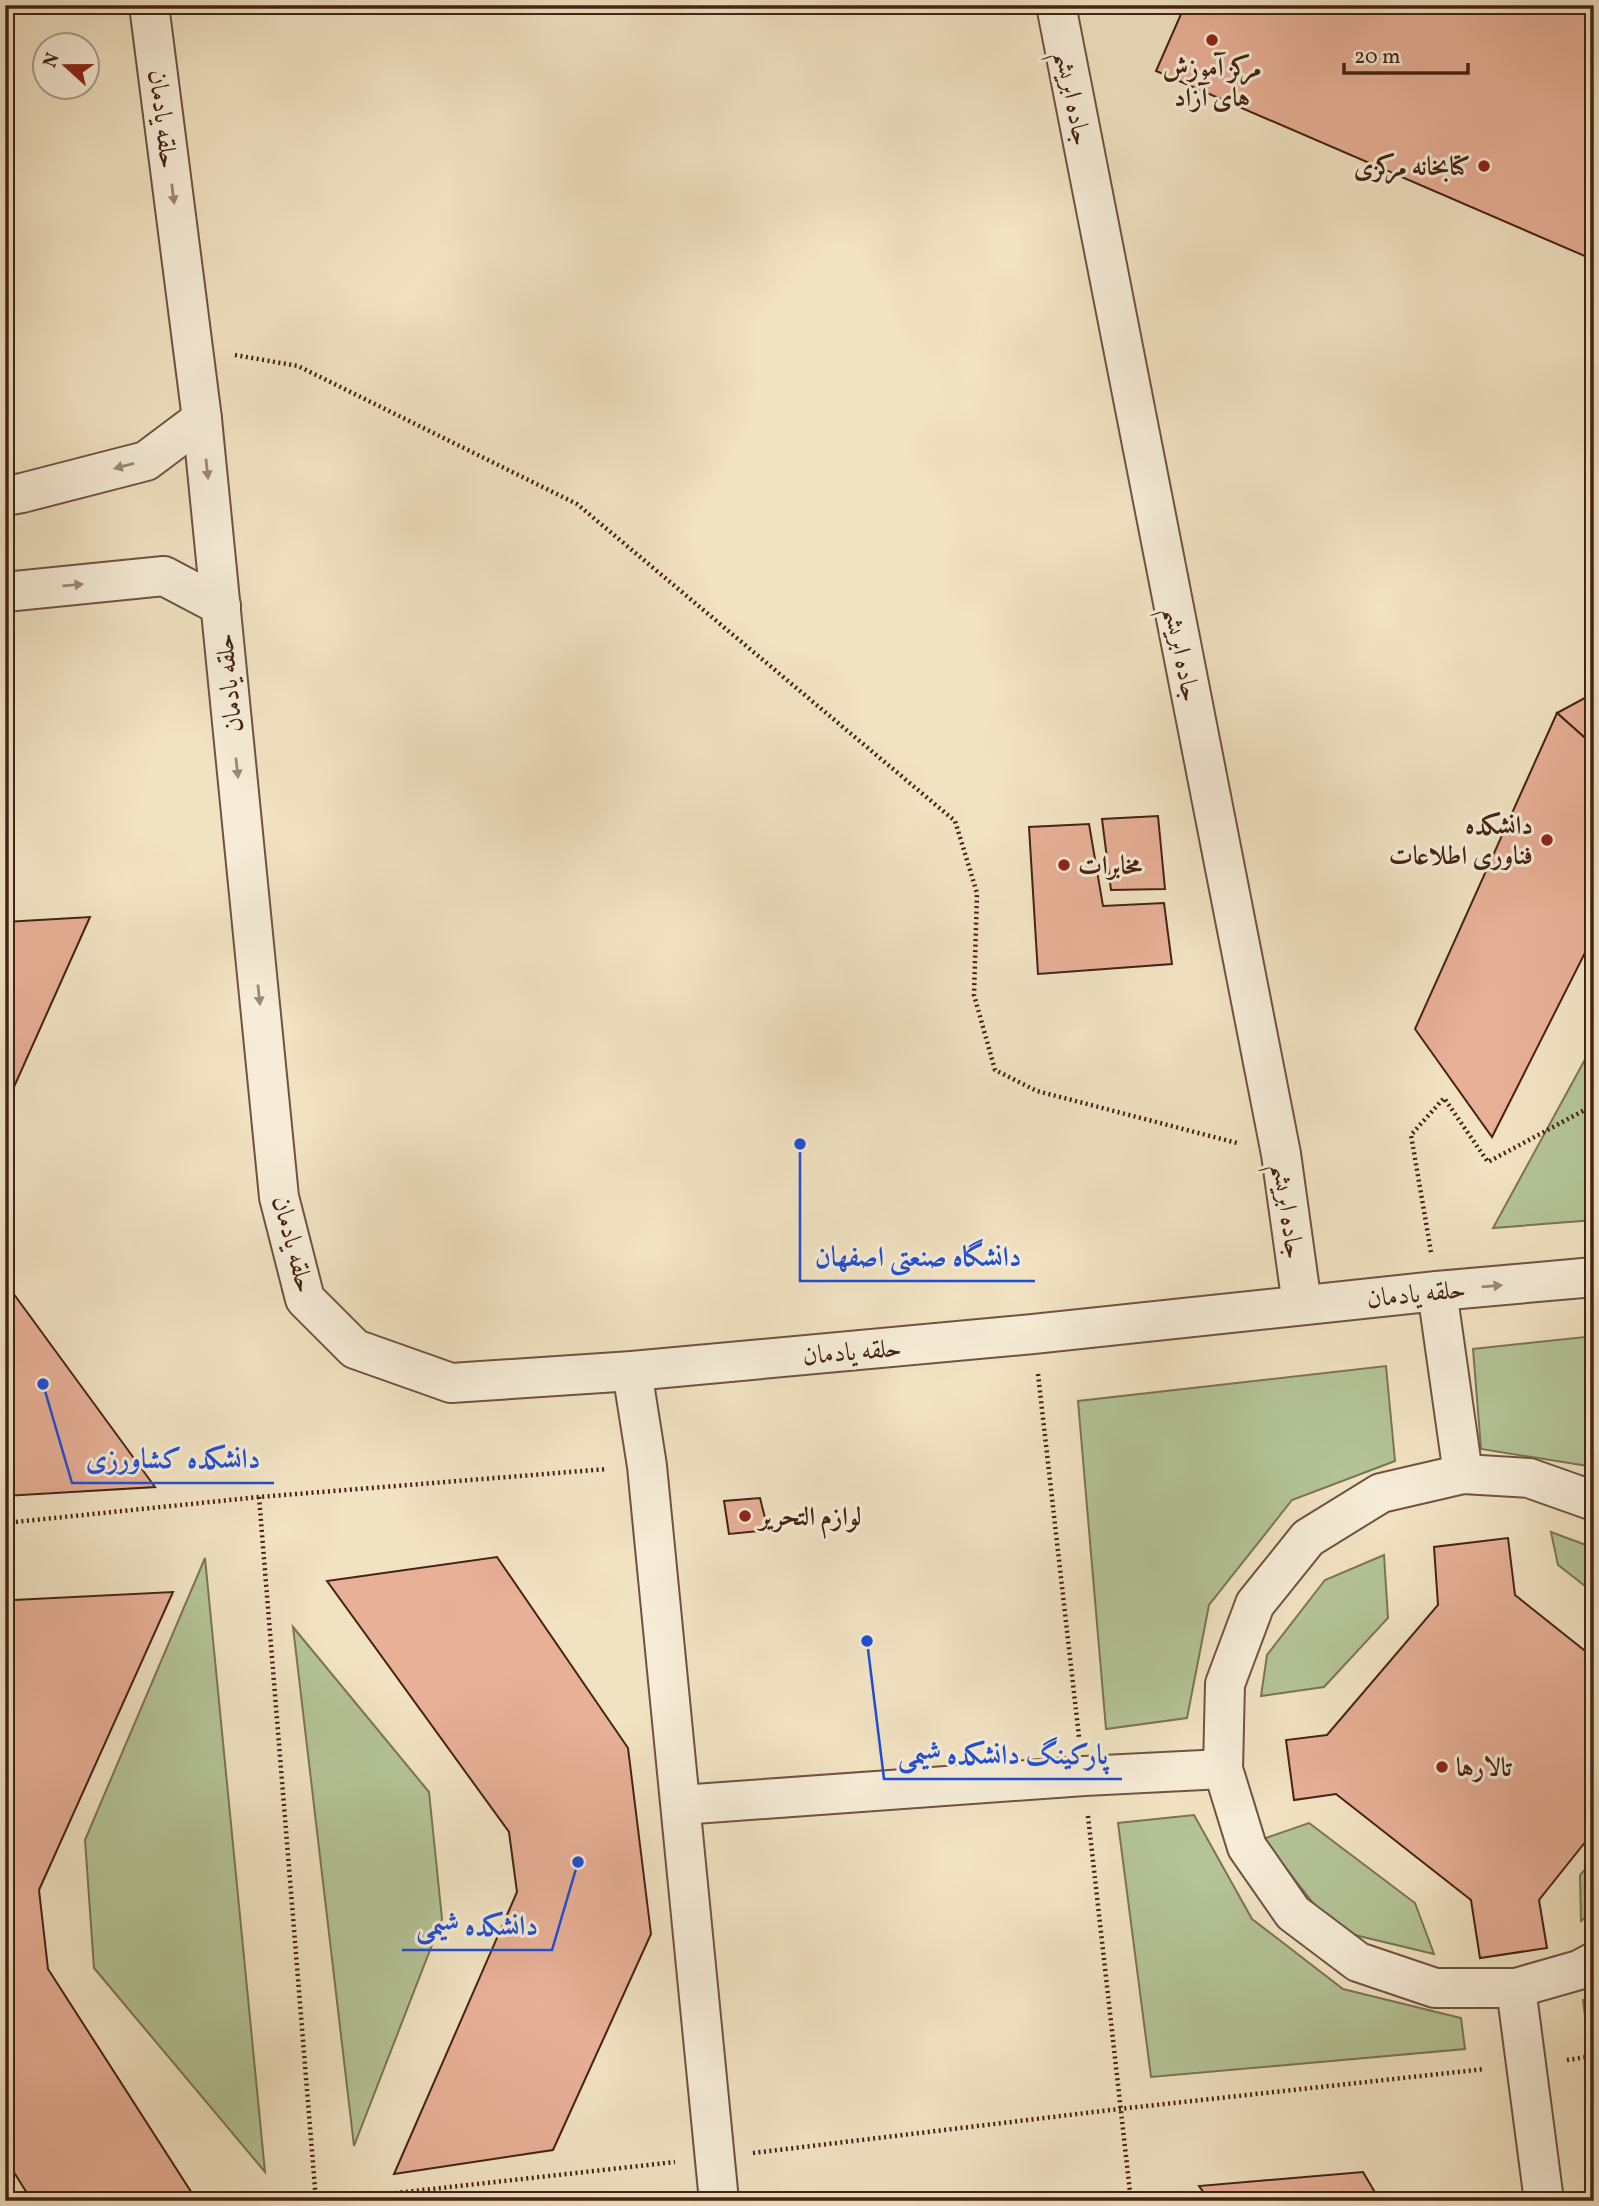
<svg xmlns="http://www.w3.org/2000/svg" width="1599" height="2206" font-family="Vollkorn,Amiri,serif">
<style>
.green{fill:#b4c497;stroke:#7c7456;stroke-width:2}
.building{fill:#e8b097;stroke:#452315;stroke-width:2}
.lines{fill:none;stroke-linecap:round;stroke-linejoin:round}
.minor-casing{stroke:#705340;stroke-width:42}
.path{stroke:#452315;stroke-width:4.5;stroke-dasharray:2 3.5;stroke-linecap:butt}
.minor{stroke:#f6ecd7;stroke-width:38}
.oneway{fill:#9e8876}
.poi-dot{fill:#8f2418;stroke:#f6ecd7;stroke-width:2.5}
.labels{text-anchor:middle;stroke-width:6;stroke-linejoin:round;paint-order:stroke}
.poi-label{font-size:26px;font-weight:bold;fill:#452315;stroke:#f6ecd7;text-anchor:start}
.street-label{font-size:26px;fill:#452315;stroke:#f6ecd7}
.leader{fill:none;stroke:#1d4ed8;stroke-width:2.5}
.callout-dot{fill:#1d4ed8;stroke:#f6ecd7;stroke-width:2.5}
.callout-label{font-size:28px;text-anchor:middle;font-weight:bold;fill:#1d4ed8;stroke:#f6ecd7;stroke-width:6;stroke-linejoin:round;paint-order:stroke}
</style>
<rect width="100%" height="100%" fill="#f1e2c2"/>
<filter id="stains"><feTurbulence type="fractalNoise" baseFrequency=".00286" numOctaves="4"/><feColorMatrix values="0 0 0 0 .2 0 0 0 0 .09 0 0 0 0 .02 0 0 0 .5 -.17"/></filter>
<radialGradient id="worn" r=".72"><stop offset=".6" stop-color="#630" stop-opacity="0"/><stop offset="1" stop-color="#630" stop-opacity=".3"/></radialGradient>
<g class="green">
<polygon points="1594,1043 1594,1220 1493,1228"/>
<polygon points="1594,1336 1594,1467 1481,1449 1473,1349"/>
<polygon points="1386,1366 1395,1461 1292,1500 1209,1605 1187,1718 1106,1729 1078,1401"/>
<polygon points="1551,1532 1594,1548 1594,1593 1558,1565"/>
<polygon points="1384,1555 1388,1618 1324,1687 1261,1696 1267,1655 1325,1580"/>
<polygon points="205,1558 265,2172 94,1968 85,1840"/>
<polygon points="293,1627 429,1792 442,1919 354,2146"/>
<polygon points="1194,1815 1252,1919 1343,1989 1461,2018 1465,2049 1151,2077 1118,1823"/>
<polygon points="1309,1823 1415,1903 1434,1954 1334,1930 1263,1839"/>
<polygon points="1594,1859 1594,1911 1581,1921 1580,1875"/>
<polygon points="1594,1995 1594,2030 1587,2032 1583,2000"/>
</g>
<g class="building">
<polygon points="1185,5 1594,5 1594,260 1156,71"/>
<polygon points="1594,693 1594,746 1557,713"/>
<polygon points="1557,713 1594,746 1594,935 1492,1137 1415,1029"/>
<polygon points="1158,816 1165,889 1111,890 1102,819"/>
<polygon points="1089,824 1103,906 1164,903 1172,964 1038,974 1029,827"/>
<polygon points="90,917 5,1107 5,922"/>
<polygon points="5,1282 155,1487 5,1496"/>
<polygon points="760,1498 768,1530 729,1534 724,1501"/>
<polygon points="1508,1538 1515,1595 1594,1658 1594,1831 1539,1900 1547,1948 1480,1958 1471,1900 1336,1794 1294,1800 1286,1740 1327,1735 1438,1605 1434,1547"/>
<polygon points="497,1557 628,1748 651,1934 553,2150 394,2174 517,1892 509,1832 327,1581"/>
<polygon points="173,1592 39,1890 48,1969 197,2201 32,2201 5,2158 5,1619 14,1600"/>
<polygon points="1363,2172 1380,2201 1210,2201 1199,2186"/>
</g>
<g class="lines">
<g class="minor-casing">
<g id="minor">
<polyline points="149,5 202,419 279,1197 305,1299 355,1349 451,1383 632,1371 1033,1334 1437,1291 1594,1277"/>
<polyline points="1056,5 1281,1154 1302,1305"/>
<polyline points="5,496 22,493 146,461 202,419"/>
<polyline points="5,592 164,576 221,606"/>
<polyline points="1437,1291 1463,1474"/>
<polyline points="632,1371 647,1466 719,2201"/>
<polyline points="1594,1501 1529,1478 1463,1474 1381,1493 1308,1538 1255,1604 1225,1684 1223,1769 1247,1847 1293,1913 1358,1962 1435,1988 1516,1988 1579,1970 1594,1962"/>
<polyline points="681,1805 1084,1776 1223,1769"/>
<polyline points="1516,1988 1544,2201"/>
</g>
</g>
<g class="path">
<polyline points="235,355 298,366 577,504 955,821 977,893 974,995 995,1070 1037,1091 1237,1143"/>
<polyline points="1431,1252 1411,1135 1444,1098 1488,1162 1594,1105"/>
<polyline points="1038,1374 1079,1737"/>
<polyline points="259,1497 316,2201"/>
<polyline points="5,1523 259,1497 607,1469"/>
<polyline points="1088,1816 1131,2201"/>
<polyline points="1567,2060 1594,2056"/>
<polyline points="753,2153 1119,2109 1485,2069"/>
<polyline points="324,2201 675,2162"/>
</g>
<use href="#minor" class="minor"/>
</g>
<defs><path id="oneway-solid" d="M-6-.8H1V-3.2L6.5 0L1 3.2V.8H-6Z" transform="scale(1.75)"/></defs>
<g class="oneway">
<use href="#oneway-solid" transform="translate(173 194) rotate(83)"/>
<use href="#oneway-solid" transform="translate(124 466) rotate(165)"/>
<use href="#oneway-solid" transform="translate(207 469) rotate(84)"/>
<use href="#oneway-solid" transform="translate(73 585) rotate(-5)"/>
<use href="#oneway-solid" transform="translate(237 768) rotate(84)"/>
<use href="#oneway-solid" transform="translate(259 995) rotate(84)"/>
<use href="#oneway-solid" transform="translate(1492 1286) rotate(-5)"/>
</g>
<g class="poi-dot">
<circle cx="1212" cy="40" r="7"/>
<circle cx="1484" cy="166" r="7"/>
<circle cx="1547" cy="840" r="7"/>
<circle cx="1064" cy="865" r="7"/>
<circle cx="745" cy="1516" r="7"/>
<circle cx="1442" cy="1767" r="7"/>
</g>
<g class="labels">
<g class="poi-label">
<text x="1212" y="76" text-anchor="middle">مرکز آموزش<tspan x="1212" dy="30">های آزاد</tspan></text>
<text x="1470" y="175" text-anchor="end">کتابخانه مرکزی</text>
<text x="1533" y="834" text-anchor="end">دانشکده<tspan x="1533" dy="30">فناوری اطلاعات</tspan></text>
<text x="1078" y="874">مخابرات</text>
<text x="759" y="1525">لوازم التحریر</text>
<text x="1456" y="1776">تالارها</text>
</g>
<g class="street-label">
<text transform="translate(1074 98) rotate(79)" y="9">جاده ابریشم</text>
<text transform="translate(164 119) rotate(83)" y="9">حلقه یادمان</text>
<text transform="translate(1183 654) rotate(79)" y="9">جاده ابریشم</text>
<text transform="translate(228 683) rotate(-96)" y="9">حلقه یادمان</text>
<text transform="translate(1289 1211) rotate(82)" y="9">جاده ابریشم</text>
<text transform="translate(294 1244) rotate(75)" y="9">حلقه یادمان</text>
<text transform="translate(1416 1293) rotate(-6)" y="9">حلقه یادمان</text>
<text transform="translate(852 1351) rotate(-5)" y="9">حلقه یادمان</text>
</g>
</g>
<path class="leader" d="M800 1144L800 1281H1035M43 1384L72 1483H274M867 1641L884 1779H1122M578 1862L552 1950H402"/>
<g class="callout-dot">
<circle cx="800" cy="1144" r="7"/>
<circle cx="43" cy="1384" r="7"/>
<circle cx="867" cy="1641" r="7"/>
<circle cx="578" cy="1862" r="7"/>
</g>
<g class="callout-label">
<text x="918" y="1266">دانشگاه صنعتی اصفهان</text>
<text x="173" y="1468">دانشکده کشاورزی</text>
<text x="1003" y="1764">پارکینگ دانشکده شیمی</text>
<text x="477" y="1935">دانشکده شیمی</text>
</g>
<rect width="1599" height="2206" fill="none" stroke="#f1e2c2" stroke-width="28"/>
<rect x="7" y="7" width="1585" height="2192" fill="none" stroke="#452315" stroke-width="3.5"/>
<rect x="14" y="14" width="1571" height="2178" fill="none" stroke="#452315" stroke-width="2"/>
<g transform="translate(66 66) rotate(291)"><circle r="33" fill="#f6ecd7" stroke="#af9c89" stroke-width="2"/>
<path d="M0-5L12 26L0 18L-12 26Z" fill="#8f2418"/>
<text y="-10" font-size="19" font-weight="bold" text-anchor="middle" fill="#452315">N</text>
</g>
<path d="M1344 63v10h124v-10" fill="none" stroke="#452315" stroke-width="3.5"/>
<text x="1354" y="63" font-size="21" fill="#452315" stroke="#f6ecd7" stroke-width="5" paint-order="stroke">20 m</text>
<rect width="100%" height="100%" filter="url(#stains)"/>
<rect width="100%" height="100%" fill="url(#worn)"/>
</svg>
